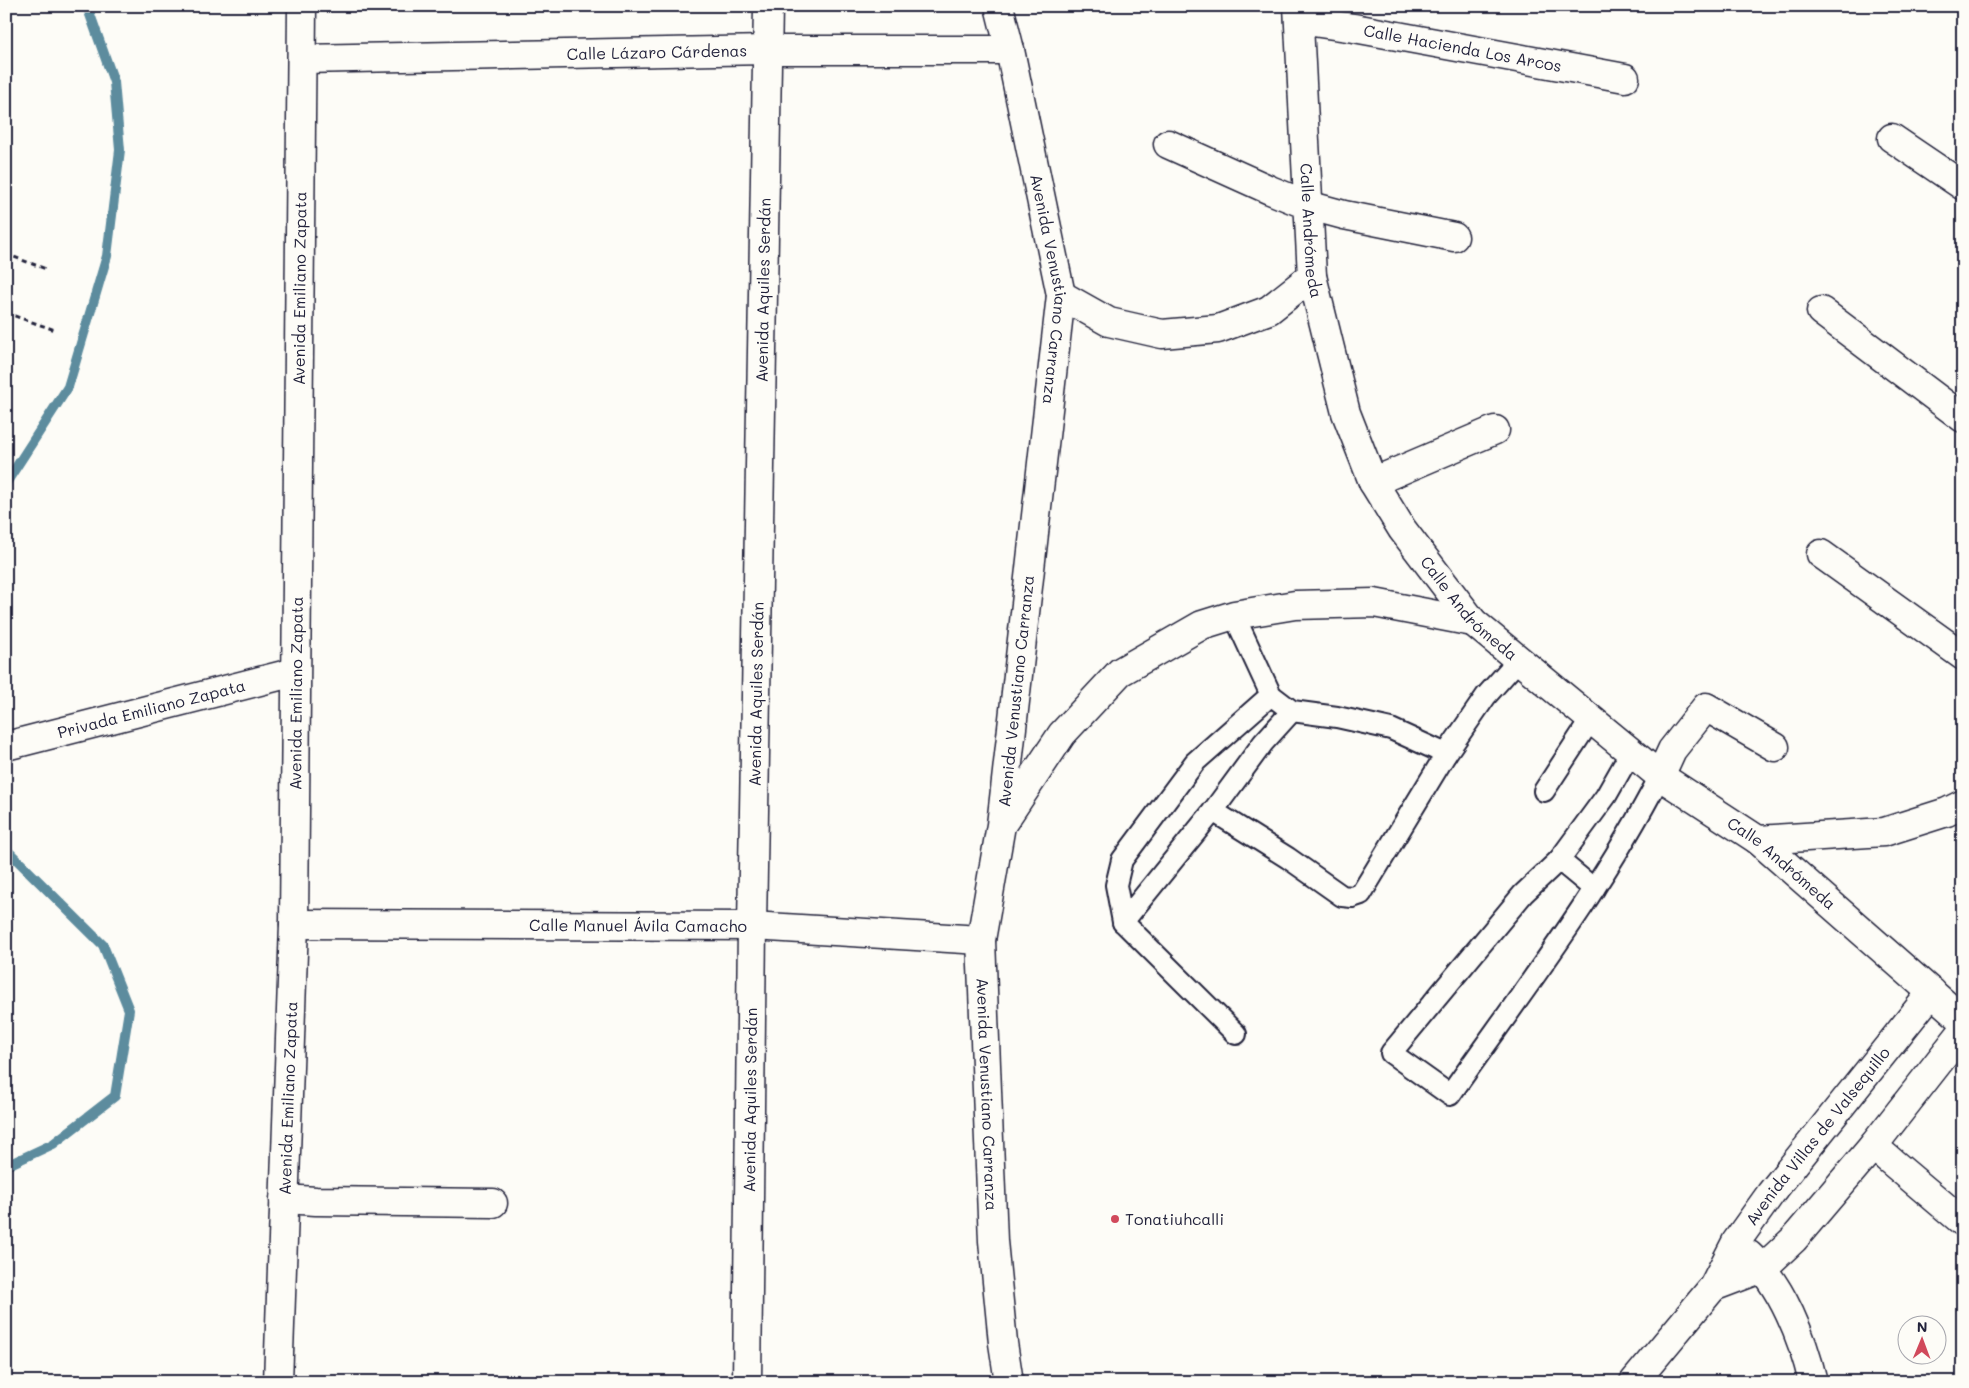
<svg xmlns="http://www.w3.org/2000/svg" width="1969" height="1388" font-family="Mali,sans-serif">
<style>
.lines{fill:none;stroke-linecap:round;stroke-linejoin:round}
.stream{stroke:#5d8c9e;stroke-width:10}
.service-casing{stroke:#22223b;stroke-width:24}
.minor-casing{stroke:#22223b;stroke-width:31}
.secondary-casing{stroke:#22223b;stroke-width:31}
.path{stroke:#22223b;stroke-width:3;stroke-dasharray:5 4;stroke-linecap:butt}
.service{stroke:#fdfcf7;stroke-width:20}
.minor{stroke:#fdfcf7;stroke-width:28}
.secondary{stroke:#fdfcf7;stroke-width:28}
.poi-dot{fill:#d1495b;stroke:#fdfcf7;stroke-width:2}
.labels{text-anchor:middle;stroke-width:5;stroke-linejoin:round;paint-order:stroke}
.street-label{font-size:16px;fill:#22223b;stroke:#fdfcf7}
.poi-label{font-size:16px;fill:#22223b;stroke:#fdfcf7;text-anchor:start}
</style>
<rect width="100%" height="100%" fill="#fdfcf7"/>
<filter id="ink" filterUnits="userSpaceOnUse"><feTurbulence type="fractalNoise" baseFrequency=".02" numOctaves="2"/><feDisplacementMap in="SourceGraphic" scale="10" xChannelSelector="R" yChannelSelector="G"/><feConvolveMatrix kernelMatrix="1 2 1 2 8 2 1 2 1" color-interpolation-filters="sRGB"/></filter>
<g filter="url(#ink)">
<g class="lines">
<g class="stream">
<polyline points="6,483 68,387 107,256 120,150 114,82 87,6"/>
<polyline points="6,849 103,945 129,1010 115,1096 53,1144 6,1166"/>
</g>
<g class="service-casing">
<g id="service">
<polyline points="1234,615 1271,695"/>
<path d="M1631 752 1606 796 1559 860 1523 894 1391 1053 1450 1095C1523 991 1602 889 1660 776"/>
<polyline points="1544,791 1591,719"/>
<polyline points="1213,811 1288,858 1342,896 1352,897 1361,894 1446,754 1486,696 1519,659"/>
<polyline points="1559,860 1594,889"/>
<polyline points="1123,922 1213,811 1263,743 1292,711"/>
<polyline points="1236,1034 1123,922 1116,885 1122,860 1195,762 1271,695 1292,711 1337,717 1391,729 1446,754"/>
</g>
</g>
<g class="minor-casing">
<g id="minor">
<path id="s1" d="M1299 20 1354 28 1625 78"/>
<path id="s2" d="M303 59 767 50H1010"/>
<polyline points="1892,138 1963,186"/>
<polyline points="1168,144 1270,190 1307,205 1344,215 1454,237"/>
<polyline points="1821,311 1963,418"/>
<polyline points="1373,482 1495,430"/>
<polyline points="1821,554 1963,656"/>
<path id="s3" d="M6 746 295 672"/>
<polyline points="1660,776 1672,750 1706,707 1775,747"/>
<polyline points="1758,840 1884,832 1947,812 1963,804"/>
<path id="s4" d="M294 924 752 926 981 940"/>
<polyline points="1873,1146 1963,1222"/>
<polyline points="284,1199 316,1201 493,1203"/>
<path d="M1749 1255C1782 1285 1803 1339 1813 1382"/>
<polyline points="1713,1287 1763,1268 1794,1239 1873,1146 1963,1031"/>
<path id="s5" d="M278 1382 294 924 302 6"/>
<path id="s6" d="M747 1382 752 926 768 6"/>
<path id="s7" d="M1634 1382 1713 1287 1736 1242 1771 1193 1932 992"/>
</g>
</g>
<g class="secondary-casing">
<g id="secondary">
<path id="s8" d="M999 6 1010 50 1061 295 1001 825 981 940 993 1241 1003 1343 1009 1382"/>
<path id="s9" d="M1298 6 1312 276 1346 413 1373 482 1402 529 1473 622 1660 776 1758 840 1963 1020"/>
<polyline points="1061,295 1109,322 1162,334 1218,329 1269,310 1312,276"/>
<polyline points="1004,821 1062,734 1120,672 1202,625 1234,615 1295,605 1374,603 1473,622"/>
</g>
</g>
<g class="path">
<polyline points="6,254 46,269"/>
<polyline points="6,313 55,330"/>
<polyline points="6,392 12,394"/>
</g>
<use href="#service" class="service"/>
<use href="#minor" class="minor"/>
<use href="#secondary" class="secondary"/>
</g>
</g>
<circle class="poi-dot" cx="1115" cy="1219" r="5"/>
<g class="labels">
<g class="street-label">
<text dy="6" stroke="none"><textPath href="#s1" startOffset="166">Calle Hacienda Los Arcos</textPath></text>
<text dy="6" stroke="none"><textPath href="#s2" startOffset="354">Calle Lázaro Cárdenas</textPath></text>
<text dy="6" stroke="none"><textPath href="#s9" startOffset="225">Calle Andrómeda</textPath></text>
<text dy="6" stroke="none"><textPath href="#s5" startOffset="1094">Avenida Emiliano Zapata</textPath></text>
<text dy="6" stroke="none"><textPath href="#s6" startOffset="1092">Avenida Aquiles Serdán</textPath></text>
<text dy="6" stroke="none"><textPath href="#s8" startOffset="289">Avenida Venustiano Carranza</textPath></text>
<text dy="6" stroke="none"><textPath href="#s9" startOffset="645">Calle Andrómeda</textPath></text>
<text transform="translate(1016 691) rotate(-84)" y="6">Avenida Venustiano Carranza</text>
<text dy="6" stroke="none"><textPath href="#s5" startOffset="689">Avenida Emiliano Zapata</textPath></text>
<text dy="6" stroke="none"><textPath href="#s6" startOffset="688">Avenida Aquiles Serdán</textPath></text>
<text dy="6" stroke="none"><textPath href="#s3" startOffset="150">Privada Emiliano Zapata</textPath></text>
<text dy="6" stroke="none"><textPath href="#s9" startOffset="1050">Calle Andrómeda</textPath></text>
<text dy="6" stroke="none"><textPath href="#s4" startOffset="344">Calle Manuel Ávila Camacho</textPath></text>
<text dy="6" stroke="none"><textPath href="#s8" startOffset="1100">Avenida Venustiano Carranza</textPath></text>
<text dy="6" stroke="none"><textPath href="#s5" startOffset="284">Avenida Emiliano Zapata</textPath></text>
<text dy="6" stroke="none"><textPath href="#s6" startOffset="282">Avenida Aquiles Serdán</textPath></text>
<text dy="6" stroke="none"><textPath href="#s7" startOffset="308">Avenida Villas de Valsequillo</textPath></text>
</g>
<g class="poi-label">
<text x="1125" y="1225">Tonatiuhcalli</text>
</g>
</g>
<rect width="1969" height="1388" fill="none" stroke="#fdfcf7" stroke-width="25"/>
<rect x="12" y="12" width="1944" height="1363" fill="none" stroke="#22223b" stroke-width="2" filter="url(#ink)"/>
<g transform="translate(1922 1340) rotate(1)"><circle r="24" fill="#fdfcf7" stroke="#a5a5ac"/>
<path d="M0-4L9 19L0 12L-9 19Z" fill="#d1495b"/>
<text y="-8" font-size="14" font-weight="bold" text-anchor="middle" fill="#22223b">N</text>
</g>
</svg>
